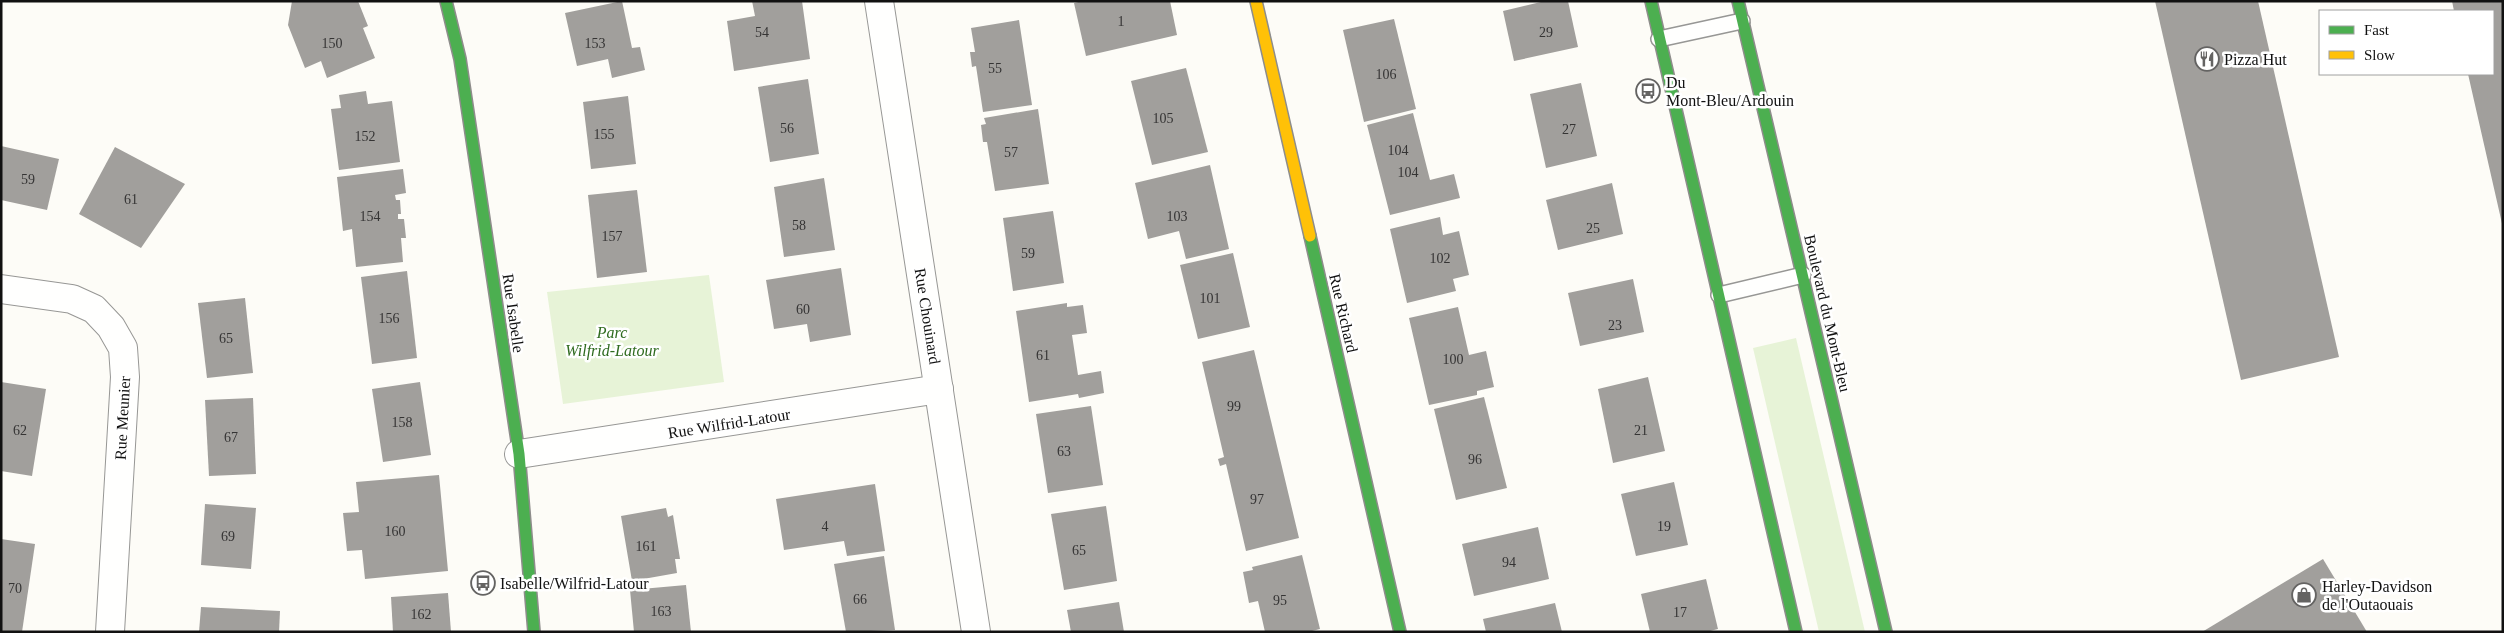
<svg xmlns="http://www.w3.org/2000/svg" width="2504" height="633" font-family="'Times New Roman',serif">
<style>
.green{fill:#e7f3d7}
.building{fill:#a19f9c}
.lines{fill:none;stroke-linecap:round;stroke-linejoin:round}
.lane-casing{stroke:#979795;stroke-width:18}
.street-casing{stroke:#979795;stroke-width:30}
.fast-casing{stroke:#8e8d8b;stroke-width:14}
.slow-casing{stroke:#8e8d8b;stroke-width:14}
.lane{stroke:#fffffe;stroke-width:15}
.street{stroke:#fffffe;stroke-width:28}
.fast{stroke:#4caf50;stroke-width:11}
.slow{stroke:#ffc107;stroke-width:11}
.labels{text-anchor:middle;stroke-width:5;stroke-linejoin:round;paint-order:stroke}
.number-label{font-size:14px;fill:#353434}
.poi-label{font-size:16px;fill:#111;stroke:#fff;text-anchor:start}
.street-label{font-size:16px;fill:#111;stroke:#fff}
.park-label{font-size:16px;font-style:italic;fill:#2f6b1f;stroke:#fff}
</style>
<rect width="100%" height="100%" fill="#fdfcf7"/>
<g class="green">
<polygon points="709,275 724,382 563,404 547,292"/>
<polygon points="1796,338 1865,632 1819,632 1753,348"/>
</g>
<g class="building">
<polygon points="292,1 358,1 368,26 363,28 375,58 327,78 321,61 305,68 288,25"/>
<polygon points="622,1 632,48 640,47 645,70 612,78 608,59 577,66 565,13"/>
<polygon points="752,1 802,1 810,59 734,71 727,21 755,16"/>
<polygon points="1083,1 1170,1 1177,35 1086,56 1074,3"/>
<polygon points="1545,1 1568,1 1578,47 1514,61 1503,11"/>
<polygon points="2155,1 2258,1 2339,357 2241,380"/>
<polygon points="2452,1 2503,1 2503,228 2468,74 2493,74 2493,11 2454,11"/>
<polygon points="1394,19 1416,109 1364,122 1343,30"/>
<polygon points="1019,20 1032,105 983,112 976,66 972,67 970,52 975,52 971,28"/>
<polygon points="1186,68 1208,152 1152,165 1131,81"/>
<polygon points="808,79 819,154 770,162 758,87"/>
<polygon points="1581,83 1597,156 1546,168 1530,94"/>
<polygon points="366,91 368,104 392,101 400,162 339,170 331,109 341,108 339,95"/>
<polygon points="628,96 636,164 591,169 583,102"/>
<polygon points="1038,109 1049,184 995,191 987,142 983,142 981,125 986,124 984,118"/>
<polygon points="1413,113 1430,180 1454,174 1460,198 1390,215 1367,125"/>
<polygon points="1,146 59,159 47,210 1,200"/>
<polygon points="115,147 185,184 141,248 79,214"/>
<polygon points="1210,165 1229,249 1186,259 1179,231 1148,239 1135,183"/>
<polygon points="403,169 406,193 395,195 396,200 400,200 401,214 398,214 398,219 404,219 406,238 401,238 403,262 356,267 352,229 343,231 337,177"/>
<polygon points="824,178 835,250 784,257 774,187"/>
<polygon points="1612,183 1623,234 1558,250 1546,200"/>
<polygon points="637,190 647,272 597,278 588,195"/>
<polygon points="1053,211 1064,283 1013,291 1003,218"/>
<polygon points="1440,217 1443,235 1459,231 1469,275 1453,279 1456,291 1407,303 1390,229"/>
<polygon points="1233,253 1250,327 1198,339 1180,265"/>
<polygon points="841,268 851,335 810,342 807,324 774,329 766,280"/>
<polygon points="407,271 417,358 372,364 361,277"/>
<polygon points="1633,279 1644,332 1580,346 1568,293"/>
<polygon points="245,298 253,373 207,378 198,303"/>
<polygon points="1067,303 1067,307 1083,305 1087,333 1072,335 1078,375 1101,371 1104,393 1079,398 1078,394 1029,402 1016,311"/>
<polygon points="1458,307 1469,355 1486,351 1494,387 1477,391 1477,395 1429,405 1409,318"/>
<polygon points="1254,350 1299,538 1246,551 1226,464 1220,466 1218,459 1224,457 1202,362"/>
<polygon points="1648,377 1665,451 1613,463 1598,389"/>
<polygon points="1,382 46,389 32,476 1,471"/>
<polygon points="420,382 431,455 383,462 372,389"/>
<polygon points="1484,397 1507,488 1456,500 1434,409"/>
<polygon points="253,398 256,474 209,476 205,400"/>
<polygon points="1091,406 1103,485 1048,493 1036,414"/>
<polygon points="439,475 448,571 365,579 362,550 347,551 343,513 359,512 356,482"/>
<polygon points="1674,482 1688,545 1636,556 1621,494"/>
<polygon points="875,484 885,551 847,556 844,541 784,550 776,499"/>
<polygon points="205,504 256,508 251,569 201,565"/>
<polygon points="1106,506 1117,581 1064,590 1051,514"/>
<polygon points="666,508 668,517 673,515 680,559 675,559 677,573 632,581 621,516"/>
<polygon points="1538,527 1549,579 1474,596 1462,544"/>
<polygon points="1,539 35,544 22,632 1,632"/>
<polygon points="1302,555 1320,629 1308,632 1265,632 1258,601 1249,603 1243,572 1253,570 1252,567"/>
<polygon points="884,556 895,630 846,632 834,564"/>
<polygon points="2323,559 2367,632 2202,632"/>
<polygon points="1706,579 1718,629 1706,632 1650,632 1641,594"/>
<polygon points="686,585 691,632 634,632 630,590"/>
<polygon points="448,593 451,632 393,632 391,597"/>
<polygon points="1119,602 1124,632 1071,632 1067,610"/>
<polygon points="1555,603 1562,632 1486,632 1483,619"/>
<polygon points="201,607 280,611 279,632 199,632"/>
</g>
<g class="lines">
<g class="lane-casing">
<g id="lane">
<polyline points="1659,39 1742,21"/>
<polyline points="1719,295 1803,275"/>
</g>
</g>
<g class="street-casing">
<g id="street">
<polyline points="879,1 976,632"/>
<polyline points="1,289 72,299 94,309 111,327 123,348 125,377 110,632"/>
<polyline points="519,454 939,389"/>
</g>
</g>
<g class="fast-casing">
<g id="fast">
<polyline points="446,1 460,59 519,454 534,632"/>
<polyline points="1651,1 1796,632"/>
<polyline points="1738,1 1886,632"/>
<polyline points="1310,236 1400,632"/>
</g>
</g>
<g class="slow-casing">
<polyline id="slow" points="1256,1 1310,236"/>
</g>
<use href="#lane" class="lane"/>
<use href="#street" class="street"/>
<use href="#fast" class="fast"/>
<use href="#slow" class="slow"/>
</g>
<defs>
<g id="restaurant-ring" transform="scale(1.25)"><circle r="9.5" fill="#fff" stroke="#646362" stroke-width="1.5"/><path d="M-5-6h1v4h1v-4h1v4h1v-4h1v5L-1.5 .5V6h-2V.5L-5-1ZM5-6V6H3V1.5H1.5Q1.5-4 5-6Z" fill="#646362"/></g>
<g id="bus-ring" transform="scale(1.25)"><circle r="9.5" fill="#fff" stroke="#646362" stroke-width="1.5"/><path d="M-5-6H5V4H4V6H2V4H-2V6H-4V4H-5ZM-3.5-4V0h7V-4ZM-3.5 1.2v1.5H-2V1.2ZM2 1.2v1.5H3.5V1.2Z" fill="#646362"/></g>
<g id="shop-ring" transform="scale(1.25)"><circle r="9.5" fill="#fff" stroke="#646362" stroke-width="1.5"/><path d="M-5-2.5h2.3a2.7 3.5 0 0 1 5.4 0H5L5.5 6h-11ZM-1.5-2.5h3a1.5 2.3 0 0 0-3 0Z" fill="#646362"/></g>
</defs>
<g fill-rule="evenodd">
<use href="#restaurant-ring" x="2207" y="59"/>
<use href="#bus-ring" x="1648" y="91"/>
<use href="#bus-ring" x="483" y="583"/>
<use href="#shop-ring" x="2304" y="595"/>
</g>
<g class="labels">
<g class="number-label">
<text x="1121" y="26">1</text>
<text x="762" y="37">54</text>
<text x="1546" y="37">29</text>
<text x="332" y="48">150</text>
<text x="595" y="48">153</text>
<text x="995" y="73">55</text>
<text x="1386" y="79">106</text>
<text x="1163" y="123">105</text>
<text x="787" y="133">56</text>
<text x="1569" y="134">27</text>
<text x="604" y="139">155</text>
<text x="365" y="141">152</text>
<text x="1398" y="155">104</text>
<text x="1011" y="157">57</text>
<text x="1408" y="177">104</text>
<text x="28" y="184">59</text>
<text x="131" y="204">61</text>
<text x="370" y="221">154</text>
<text x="1177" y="221">103</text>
<text x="799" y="230">58</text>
<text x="1593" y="233">25</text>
<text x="612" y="241">157</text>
<text x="1028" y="258">59</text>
<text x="1440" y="263">102</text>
<text x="1210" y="303">101</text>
<text x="803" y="314">60</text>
<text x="389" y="323">156</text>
<text x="1615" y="330">23</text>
<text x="226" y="343">65</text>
<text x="1043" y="360">61</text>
<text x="1453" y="364">100</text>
<text x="1234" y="411">99</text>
<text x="402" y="427">158</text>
<text x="20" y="435">62</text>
<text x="1641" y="435">21</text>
<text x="231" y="442">67</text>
<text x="1064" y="456">63</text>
<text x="1475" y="464">96</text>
<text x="1257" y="504">97</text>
<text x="825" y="531">4</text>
<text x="1664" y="531">19</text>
<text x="395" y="536">160</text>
<text x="228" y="541">69</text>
<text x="646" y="551">161</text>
<text x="1079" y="555">65</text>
<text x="1509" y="567">94</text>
<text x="15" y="593">70</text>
<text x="860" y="604">66</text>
<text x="1280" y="605">95</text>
<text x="661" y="616">163</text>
<text x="1680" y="617">17</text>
<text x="421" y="619">162</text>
</g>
<g class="poi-label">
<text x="2224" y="65">Pizza Hut</text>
<text x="1666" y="88">Du<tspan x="1666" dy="18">Mont-Bleu/Ardouin</tspan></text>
<text x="500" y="589">Isabelle/Wilfrid-Latour</text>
<text x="2322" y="592">Harley-Davidson<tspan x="2322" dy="18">de l'Outaouais</tspan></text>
</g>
<g class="street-label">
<text transform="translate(514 313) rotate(82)" y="6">Rue Isabelle</text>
<text transform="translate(1344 313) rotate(77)" y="6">Rue Richard</text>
<text transform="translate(1828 313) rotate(77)" y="6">Boulevard du Mont-Bleu</text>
<text transform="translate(928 316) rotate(81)" y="6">Rue Chouinard</text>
<text transform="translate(122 418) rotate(-87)" y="6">Rue Meunier</text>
<text transform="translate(729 423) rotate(-9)" y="6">Rue Wilfrid-Latour</text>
</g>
<g class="park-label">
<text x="612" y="338">Parc<tspan x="612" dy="18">Wilfrid-Latour</tspan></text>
</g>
</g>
<rect width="2504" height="633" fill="none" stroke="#111111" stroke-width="5"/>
<rect x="2319" y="10" width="175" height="65" fill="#ffffff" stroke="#a0a0a0"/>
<rect x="2329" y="26" width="25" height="8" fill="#4caf50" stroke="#a0a0a0"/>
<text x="2364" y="35" font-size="15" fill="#111111">Fast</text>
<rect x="2329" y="51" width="25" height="8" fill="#ffc107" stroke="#a0a0a0"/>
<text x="2364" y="60" font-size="15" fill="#111111">Slow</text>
</svg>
